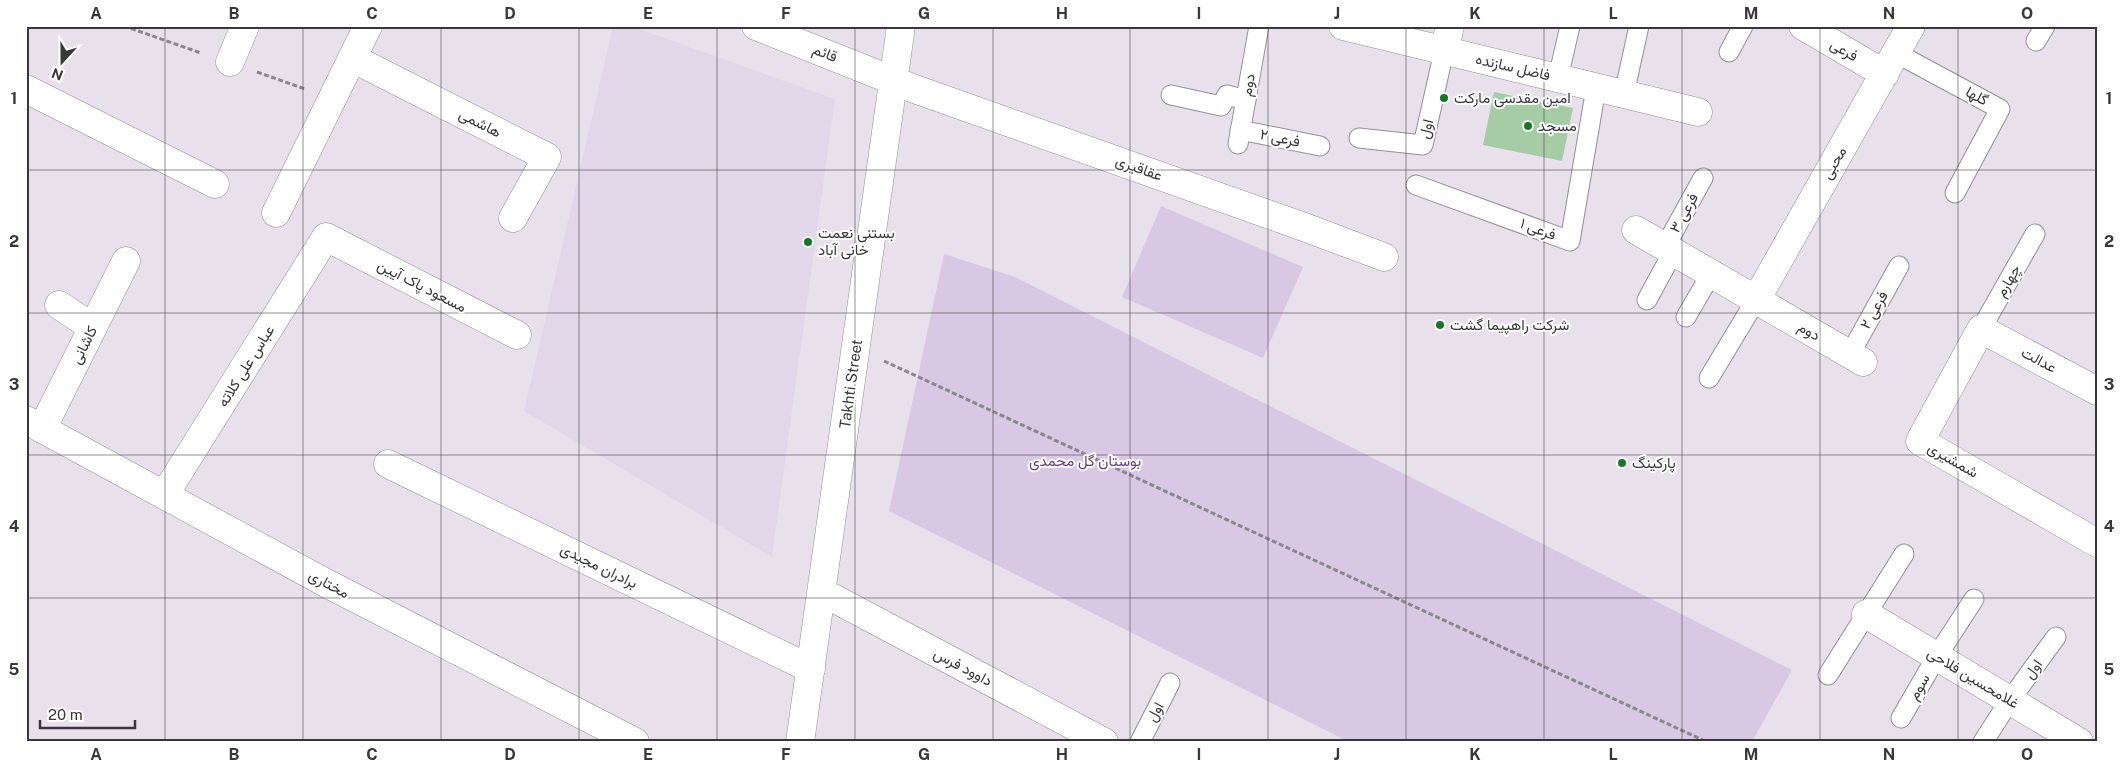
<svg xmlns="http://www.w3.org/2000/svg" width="2123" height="768" font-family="'Public Sans',Vazirmatn,sans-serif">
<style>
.built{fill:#e2d7e9}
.green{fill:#d9c8e4}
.building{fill:#a6cca6}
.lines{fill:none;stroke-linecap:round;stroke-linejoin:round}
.lane-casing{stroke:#958e99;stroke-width:21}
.street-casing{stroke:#958e99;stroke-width:29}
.secondary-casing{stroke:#958e99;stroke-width:29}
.path{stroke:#8a868d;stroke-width:3;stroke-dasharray:5 2.5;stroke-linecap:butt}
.lane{stroke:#fff;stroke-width:19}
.street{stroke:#fff;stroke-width:28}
.secondary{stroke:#fff;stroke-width:28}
.grid{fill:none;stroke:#3a373c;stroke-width:1;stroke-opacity:0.55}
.poi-dot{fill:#167727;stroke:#fff;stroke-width:2}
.labels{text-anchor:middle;stroke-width:4;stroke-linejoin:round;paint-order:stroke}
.street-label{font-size:15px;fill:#3a373c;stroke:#fff}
.poi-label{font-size:15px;fill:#3a373c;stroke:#fff;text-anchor:start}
.park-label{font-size:15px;fill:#664379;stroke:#fff}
.neatline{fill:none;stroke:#3a373c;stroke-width:2}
.grid-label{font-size:16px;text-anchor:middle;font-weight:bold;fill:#3a373c}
</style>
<rect width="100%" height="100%" fill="#e8e1ec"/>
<polygon class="built" points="613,26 631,26 835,99 772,557 524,411"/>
<g class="green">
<polygon points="1161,206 1303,267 1263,358 1122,297"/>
<polygon points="944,254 1015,277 1792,670 1752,742 1349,742 889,511"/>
</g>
<polygon class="building" points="1494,92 1573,108 1562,161 1483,145"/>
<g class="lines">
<g class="lane-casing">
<g id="lane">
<polyline points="2036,41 2045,26"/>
<polyline points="1729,52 1743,26"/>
<polyline points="1896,53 2000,109 1955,193"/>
<polyline points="1558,78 1570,26"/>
<polyline points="1624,94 1639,26"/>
<polyline points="1171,95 1221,106 1227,95 1246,100"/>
<polyline points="1240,130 1320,146"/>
<polyline points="1359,138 1423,145 1444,51"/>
<polyline points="1238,144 1259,26"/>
<polyline points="1416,185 1570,241 1596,88"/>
<polyline points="1665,247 1703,178"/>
<polyline points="1647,300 1673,252"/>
<polyline points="1686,317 1711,274"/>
<polyline points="1981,329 2035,234"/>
<polyline points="1850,354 1899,266"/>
<polyline points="1709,378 1756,300"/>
<polyline points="1828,675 1904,554"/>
<polyline points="1901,718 1937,656 1974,599"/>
<polyline points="1140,742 1170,683"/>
<polyline points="1983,742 2010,700 2056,637"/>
</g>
</g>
<g class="street-casing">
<g id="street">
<polyline points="756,26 912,88 1304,227 1384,257"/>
<polyline points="1343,26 1698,112"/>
<polyline points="1803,26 1885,74"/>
<polyline points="1444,51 1450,26"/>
<polyline points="352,58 547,157 513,218"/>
<polyline points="230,62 245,26"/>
<polyline points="26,89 215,184"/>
<polyline points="276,213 368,26"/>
<polyline points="1636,230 1863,362"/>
<polyline points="1756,300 1911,26"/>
<polyline points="59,305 92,327"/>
<polyline points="2097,391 1981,329 1920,441 2097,543"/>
<polyline points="42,429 126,261"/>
<polyline points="388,464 811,669"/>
<polyline points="165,494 326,237 517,335"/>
<polyline points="822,592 1104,742"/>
<polyline points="1866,614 2079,742"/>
</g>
</g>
<g class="secondary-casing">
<g id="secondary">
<polyline points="26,420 326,583 635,742"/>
<polyline points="800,742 901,26"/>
</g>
</g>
<g class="path">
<polyline points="124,26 201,53"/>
<polyline points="257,72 305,89"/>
<polyline points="884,361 1707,742"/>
</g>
<use href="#lane" class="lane"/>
<use href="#street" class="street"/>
<use href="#secondary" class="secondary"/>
</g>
<path class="grid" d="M165 26V742M303 26V742M441 26V742M579 26V742M717 26V742M855 26V742M993 26V742M1130 26V742M1268 26V742M1406 26V742M1544 26V742M1682 26V742M1820 26V742M1958 26V742M26 170H2097M26 313H2097M26 455H2097M26 598H2097"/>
<g class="poi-dot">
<circle cx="1444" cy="98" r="5"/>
<circle cx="1528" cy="126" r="5"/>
<circle cx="808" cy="242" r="5"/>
<circle cx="1440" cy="325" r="5"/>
<circle cx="1622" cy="463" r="5"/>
</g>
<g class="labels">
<g class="street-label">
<text transform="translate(1844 50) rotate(30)" y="5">فرعی</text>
<text transform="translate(825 53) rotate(21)" y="5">قائم</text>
<text transform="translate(1513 67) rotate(13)" y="5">فاضل سازنده</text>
<text transform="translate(1248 85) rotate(-80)" y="5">دوم</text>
<text transform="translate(1977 96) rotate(28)" y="5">گلها</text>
<text transform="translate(480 123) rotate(27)" y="5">هاشمی</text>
<text transform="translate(1426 129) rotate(-76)" y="5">اول</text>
<text transform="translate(1280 138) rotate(11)" y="5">فرعی ۲</text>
<text transform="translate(1834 163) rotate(-60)" y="5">محبی</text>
<text transform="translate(1139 168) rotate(20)" y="5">عقاقیری</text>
<text transform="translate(1684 213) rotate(-61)" y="5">فرعی ۳</text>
<text transform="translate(1538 229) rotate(20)" y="5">فرعی ۱</text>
<text transform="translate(2008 281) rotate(-60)" y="5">چهارم</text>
<text transform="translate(422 286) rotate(27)" y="5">مسعود پاک آیین</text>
<text transform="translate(1874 310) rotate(-61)" y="5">فرعی ۲</text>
<text transform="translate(1809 331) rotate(30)" y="5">دوم</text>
<text transform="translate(84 345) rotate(-63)" y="5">کاشانی</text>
<text transform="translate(2039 360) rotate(28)" y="5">عدالت</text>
<text transform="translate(246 366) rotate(-58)" y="5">عباس علی کلاته</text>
<text transform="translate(851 384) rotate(-82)" y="5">Takhti Street</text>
<text transform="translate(1953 460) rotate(30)" y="5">شمشیری</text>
<text transform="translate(599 566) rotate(26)" y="5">برادران مجیدی</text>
<text transform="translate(329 584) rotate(28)" y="5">مختاری</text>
<text transform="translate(963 667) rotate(28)" y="5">داوود فرس</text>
<text transform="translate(2033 669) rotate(-54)" y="5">اول</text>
<text transform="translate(1973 678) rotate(31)" y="5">غلامحسین فلاحی</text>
<text transform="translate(1919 687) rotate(-60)" y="5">سوم</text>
<text transform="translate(1155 712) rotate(-62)" y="5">اول</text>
</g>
<g class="poi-label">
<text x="1454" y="103">امین مقدسی مارکت</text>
<text x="1538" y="131">مسجد</text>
<text x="818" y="238">بستنی نعمت<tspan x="818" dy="17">خانی آباد</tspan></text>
<text x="1450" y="330">شركت راهپيما گشت</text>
<text x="1632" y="468">پارکینگ</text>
</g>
<g class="park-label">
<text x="1085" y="466">بوستان گل محمدی</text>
</g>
</g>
<rect width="2123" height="768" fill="none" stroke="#ffffff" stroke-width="55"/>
<g transform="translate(62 62) rotate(201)" stroke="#ffffff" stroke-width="4" paint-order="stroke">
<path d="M0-4L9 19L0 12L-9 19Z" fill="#3a373c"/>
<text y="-8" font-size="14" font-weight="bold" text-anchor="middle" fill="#3a373c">N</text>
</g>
<path d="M40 720v8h95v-8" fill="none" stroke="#3a373c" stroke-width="2.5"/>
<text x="48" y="720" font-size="15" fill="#3a373c" stroke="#ffffff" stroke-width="4" paint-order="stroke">20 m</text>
<rect x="28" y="28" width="2068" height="712" class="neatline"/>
<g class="grid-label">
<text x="96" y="19">A</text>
<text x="234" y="19">B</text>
<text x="372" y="19">C</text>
<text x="510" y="19">D</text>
<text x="648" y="19">E</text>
<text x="786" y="19">F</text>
<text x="924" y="19">G</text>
<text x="1062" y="19">H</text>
<text x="1199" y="19">I</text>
<text x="1337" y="19">J</text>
<text x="1475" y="19">K</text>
<text x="1613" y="19">L</text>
<text x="1751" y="19">M</text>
<text x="1889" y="19">N</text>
<text x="2027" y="19">O</text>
<text x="14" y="104">1</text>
<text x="2109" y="104">1</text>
<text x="14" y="247">2</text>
<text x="2109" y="247">2</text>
<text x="14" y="390">3</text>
<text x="2109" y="390">3</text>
<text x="14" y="532">4</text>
<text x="2109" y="532">4</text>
<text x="14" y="675">5</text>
<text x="2109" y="675">5</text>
<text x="96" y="760">A</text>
<text x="234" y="760">B</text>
<text x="372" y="760">C</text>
<text x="510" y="760">D</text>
<text x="648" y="760">E</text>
<text x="786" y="760">F</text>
<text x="924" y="760">G</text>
<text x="1062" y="760">H</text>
<text x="1199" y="760">I</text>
<text x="1337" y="760">J</text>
<text x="1475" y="760">K</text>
<text x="1613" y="760">L</text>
<text x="1751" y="760">M</text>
<text x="1889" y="760">N</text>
<text x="2027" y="760">O</text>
</g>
</svg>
